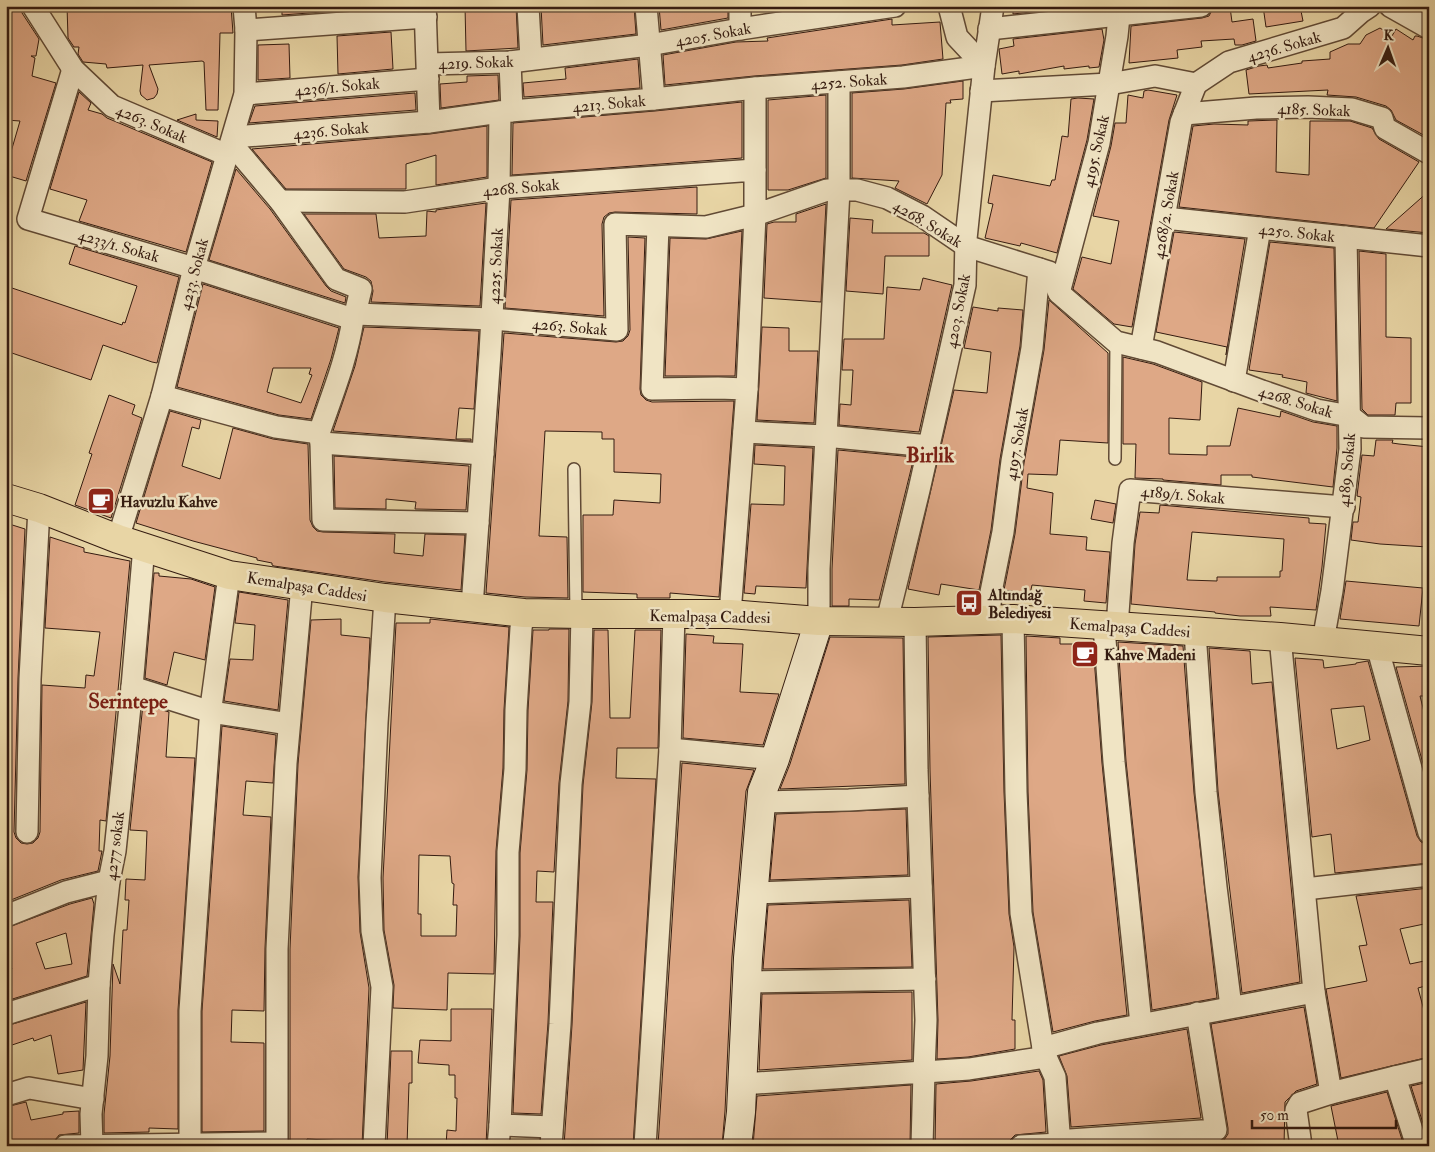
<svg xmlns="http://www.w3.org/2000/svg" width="1435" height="1152" font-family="'IM FELL Double Pica',serif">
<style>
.building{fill:#dea886;stroke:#341b10;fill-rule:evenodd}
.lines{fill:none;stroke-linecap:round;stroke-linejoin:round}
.service-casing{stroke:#614a35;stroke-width:14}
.minor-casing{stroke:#614a35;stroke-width:24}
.secondary-casing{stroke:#341b10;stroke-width:30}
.primary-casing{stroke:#341b10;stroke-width:30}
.service{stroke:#f0e4c4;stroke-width:11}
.minor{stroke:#f0e4c4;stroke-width:21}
.secondary{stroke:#f0e4c4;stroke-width:28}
.primary{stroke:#e8d5a5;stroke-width:28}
.labels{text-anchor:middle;stroke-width:5;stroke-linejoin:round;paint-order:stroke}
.street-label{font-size:16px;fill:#341b10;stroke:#f0e4c4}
.poi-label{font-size:16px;font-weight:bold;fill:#341b10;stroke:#f0e4c4;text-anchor:start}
.district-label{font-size:21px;font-weight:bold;fill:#7a1f14;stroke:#f0e4c4}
</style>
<rect width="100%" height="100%" fill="#e8d5a5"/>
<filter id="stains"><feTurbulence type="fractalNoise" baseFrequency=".004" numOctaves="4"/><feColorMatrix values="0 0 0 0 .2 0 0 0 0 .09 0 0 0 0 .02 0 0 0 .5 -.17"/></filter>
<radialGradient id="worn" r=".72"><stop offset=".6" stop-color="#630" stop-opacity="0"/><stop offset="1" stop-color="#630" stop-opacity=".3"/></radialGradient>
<g class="building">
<polygon points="6,6 21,6 22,13 39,39 36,56 31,56 35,58 32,76 56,83 26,181 6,175 6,169 20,121 6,120"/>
<polygon points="67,6 231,6 233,33 220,33 218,110 206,110 204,62 202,61 149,65 158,89 157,94 154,98 147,100 141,95 140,91 143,65 107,68 106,64 83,62 78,54 79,47 74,47 68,38"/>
<polygon points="282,6 390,6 390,7 282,15"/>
<polygon points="465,6 516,6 518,48 466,51"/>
<polygon points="541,6 634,6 636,34 543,45"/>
<polygon points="659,6 728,6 728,18 661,30"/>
<polygon points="1013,6 1059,6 1059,9 1013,14"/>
<polygon points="1263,6 1300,6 1303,21 1266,27"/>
<polygon points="1230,7 1232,22 1253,19 1256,41 1242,45 1235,45 1234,39 1201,41 1202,47 1177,50 1178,58 1129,63 1131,26 1202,18 1209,16 1213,8"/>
<polygon points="892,19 892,25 940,22 943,59 902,65 754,76 665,85 663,55 736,42 768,41 767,38"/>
<polygon points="1380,28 1392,36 1396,29 1413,40 1415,36 1417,36 1429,40 1429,138 1396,120 1391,110 1386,106 1356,97 1327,95 1328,90 1249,94 1246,70 1259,66 1267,65 1268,68 1302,63 1302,61 1330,59 1330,52 1348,44 1360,44 1366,35"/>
<polygon points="1102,29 1104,40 1099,67 1089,68 1089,66 1064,69 1064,66 1019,74 1019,71 1002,74 999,49 1014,46 1013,39"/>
<polygon points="391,32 393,69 338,74 337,36"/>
<polygon points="289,44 290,78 258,80 258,45"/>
<polygon points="638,59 640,88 524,97 523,83 566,79 565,68"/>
<polygon points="498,75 499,100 441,108 440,84 467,82 467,76"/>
<polygon points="963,81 963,99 950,100 951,103 946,103 942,175 927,204 895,188 899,181 852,178 852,93 904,89"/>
<polygon points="1148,90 1177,95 1169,120 1132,327 1114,324 1073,289 1082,257 1111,264 1119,221 1093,216 1111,146 1115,123 1126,123 1128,95 1143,98 1144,91"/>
<polygon points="79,92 91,103 88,110 102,114 107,118 212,162 186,252 79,221 87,200 50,189"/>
<polygon points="415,93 416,110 249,123 255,106"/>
<polygon points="826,95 826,178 788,190 768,190 768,100"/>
<polygon points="1078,98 1094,99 1087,140 1057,253 1021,243 1020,246 985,238 993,204 988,203 993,175 1050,186 1052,180 1055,180 1062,136 1068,137 1071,99"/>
<polygon points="742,102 742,158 512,175 513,123 655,111"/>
<polygon points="196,114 196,120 218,121 217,137 177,120"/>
<polygon points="1277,120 1276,172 1309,175 1310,121 1350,121 1372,128 1379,139 1419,162 1374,228 1179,207 1193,126 1214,124 1248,125 1248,121"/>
<polygon points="487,126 487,177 436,185 436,155 406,164 406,189 286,189 252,149 430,134"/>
<polygon points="236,169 270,209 326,286 331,291 346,297 345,303 209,260"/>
<polygon points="697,187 697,214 615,212 609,213 604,217 602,224 604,316 505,308 511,200"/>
<polygon points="1429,191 1429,233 1386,229"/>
<polygon points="486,203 480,306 371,302 373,291 371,281 366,277 344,269 304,214 376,214 379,238 426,236 427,211 436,212 436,210"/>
<polygon points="826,204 821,302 764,298 767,224 774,222 796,222 796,214"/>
<polygon points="850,218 873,220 872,233 924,233 929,236 929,256 885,256 883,294 846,291"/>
<polygon points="742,231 735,376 665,376 670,238 706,239"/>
<polygon points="1174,232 1245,239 1226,355 1227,347 1156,332"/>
<polygon points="628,237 645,238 640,389 641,395 646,400 652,402 734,401 719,597 670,593 670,598 637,598 637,594 583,592 583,515 613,515 614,500 660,503 661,474 614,472 614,439 602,439 602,432 545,431 539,536 567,537 568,598 525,597 486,593 504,333 616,342 623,341 628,336 630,330"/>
<polygon points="1270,242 1334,248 1337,401 1306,393 1307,382 1282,377 1283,375 1249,370"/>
<polygon points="75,246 179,277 157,363 152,362 103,345 91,380 6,351 6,306 12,288 122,325 123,322 125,323 137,286 69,264"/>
<polygon points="1359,251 1386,254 1386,337 1411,338 1411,403 1396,403 1395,415 1368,415 1362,409"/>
<polygon points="923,278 952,285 919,432 839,425 840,404 851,405 853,370 842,370 844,339 884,339 887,287 920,290"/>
<path d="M203 284 339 328 331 359 311 419 279 415 177 387ZM273 368H311L309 374 312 375 301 403 267 392Z"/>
<polygon points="1049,300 1108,353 1108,443 1060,440 1057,475 1028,474 1027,488 1053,493 1050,534 1087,537 1086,550 1110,552 1106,603 1084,601 1085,590 1032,585 1030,594 1004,590 1015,534 1024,463 1044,350"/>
<polygon points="973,307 998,311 998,308 1023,310 1020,346 1000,459 991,530 979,590 941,584 939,595 908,589 954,390 987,393 991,352 964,348"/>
<polygon points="364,327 479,331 474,409 459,408 456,439 471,439 471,441 333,431 355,366"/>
<polygon points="762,327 789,328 789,351 818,351 814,423 757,420"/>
<polygon points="1123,357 1153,364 1202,382 1200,420 1169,418 1169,454 1207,455 1207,446 1230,446 1238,408 1280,417 1281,411 1313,422 1337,426 1337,448 1333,487 1252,477 1252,475 1221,475 1221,485 1163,480 1163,479 1135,478 1136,444 1123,444"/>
<polygon points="109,395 135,405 132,414 142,418 111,518 75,505 92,454 89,453"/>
<polygon points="170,411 201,420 199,429 192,427 182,466 220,479 233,428 273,439 308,444 310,520 313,527 317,531 323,532 395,534 394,553 423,556 425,534 465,535 461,590 385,582 274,566 272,565 272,563 257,560 257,558 193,541 136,523"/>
<polygon points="1376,440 1393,440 1392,443 1399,444 1429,447 1428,547 1380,544 1351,540 1353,522 1358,522 1361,497 1357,496 1362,455 1374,456"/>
<polygon points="755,445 813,448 806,588 756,586 755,594 744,593 751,504 784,505 785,466 754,464"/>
<polygon points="838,450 914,457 879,600 849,599 849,606 832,606 832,569"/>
<polygon points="334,456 469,466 466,510 415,509 416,502 386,499 386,509 335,508"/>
<polygon points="1095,500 1116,504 1113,523 1091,519"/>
<path d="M1160 505 1309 518V523L1326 524 1322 567 1316 610 1270 607 1271 616H1240L1215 613V612L1131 604 1135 544 1140 512 1159 513ZM1192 532 1284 539 1282 571H1280V577H1217V581L1187 580Z"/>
<polygon points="6,523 25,529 18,678 14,832 16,838 21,843 27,844 33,843 38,838 40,832 42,685 85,688 86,675 94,676 100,632 45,628 50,537 84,548 84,552 130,561 106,821 100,820 99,851 102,851 98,871 61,880 6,902"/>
<polygon points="154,573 159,573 159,576 191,579 215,587 205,660 174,652 167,685 145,678"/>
<polygon points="1346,581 1423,588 1419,626 1340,619"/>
<polygon points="239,592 288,600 278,710 224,701 230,659 253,660 255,625 235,623"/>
<polygon points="341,619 341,635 370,638 358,877 360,932 369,988 362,1146 345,1146 345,1141 307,1139 306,1146 290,1146 290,949 298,764 311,620"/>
<path d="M430 619 509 627 504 710 503 768 496 851 494 974 448 973 447 1010 393 1008 394 985 384 930 383 878 396 623H430ZM419 855 450 856 452 883 454 884 453 905H457L456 936H421V914H418Z"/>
<polygon points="549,629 569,629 568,701 559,783 554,872 537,871 536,902 553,902 548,1023 541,1114 513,1113 520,936 520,853 527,770 528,710 533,630 549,630"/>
<polygon points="594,630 608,630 610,718 630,718 635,630 661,630 658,748 617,748 616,778 656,779 633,1146 564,1146 572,1025 583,785 592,702"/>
<polygon points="686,634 714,636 713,643 743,644 740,692 779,694 763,745 683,738"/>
<polygon points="1001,635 1004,792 1009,914 1014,947 1012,1020 1015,1020 1015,1049 968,1057 937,1059 938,1020 930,770 928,637"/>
<polygon points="1026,636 1060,638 1060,644 1093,644 1102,763 1127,1015 1095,1021 1053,1032 1033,912 1028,792"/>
<polygon points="830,637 903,638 905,784 780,789 790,764"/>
<polygon points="1118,642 1183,646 1194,793 1217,998 1152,1010 1126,761"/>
<polygon points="1209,648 1250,651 1252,684 1272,682 1300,982 1242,993 1218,791"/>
<path d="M1295 658 1323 660 1324 668 1356 664V663L1368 661 1417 836 1421 842 1429 845V863L1335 873 1331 834 1312 837ZM1364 706 1370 740 1337 749 1331 709Z"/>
<polygon points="1429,666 1429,696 1420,696 1429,732 1429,785 1396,667"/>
<polygon points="143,704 169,712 166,757 195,758 178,1010 178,1129 149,1128 149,1132 104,1133 104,1114 110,1056 113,964 120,984 123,930 127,930 129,900 125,900 126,879 145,880 147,831 130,830"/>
<polygon points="222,726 276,735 273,783 246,781 243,815 271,817 265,948 264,1011 232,1010 231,1042 264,1043 264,1131 202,1132 202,1011"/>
<polygon points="682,763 754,770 746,791 732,957 725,1111 722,1146 658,1146"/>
<polygon points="906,809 908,875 770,880 776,814"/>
<polygon points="1429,888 1429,923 1400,929 1410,964 1429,960 1429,985 1418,988 1426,1018 1429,1017 1429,1057 1341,1078 1326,989 1367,981 1359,946 1367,945 1356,896"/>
<path d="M92 898 94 904 87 976 6 1001V971L12 969 6 952V928L70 904ZM66 933 72 964 45 969 36 943Z"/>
<polygon points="909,900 912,967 763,969 768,905"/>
<polygon points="912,992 912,1060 759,1070 762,994"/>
<polygon points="86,1002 83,1070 58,1074 51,1035 34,1041 33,1038 6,1047 6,1026"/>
<polygon points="1304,1007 1317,1084 1296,1091 1285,1102 1284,1146 1169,1146 1217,1142 1224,1140 1228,1134 1228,1128 1211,1024"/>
<polygon points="451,1009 492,1009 486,1146 446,1146 447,1130 456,1131 457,1098 455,1098 455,1075 449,1075 449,1065 418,1063 420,1040 451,1041"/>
<polygon points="1187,1029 1201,1118 1071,1127 1067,1076 1059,1056 1101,1045"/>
<polygon points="391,1051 412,1051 412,1083 409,1083 407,1146 387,1146"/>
<polygon points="1039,1071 1043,1080 1046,1132 1015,1135 1010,1140 1009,1145 935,1146 936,1084 971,1081"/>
<polygon points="1429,1082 1429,1142 1411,1086"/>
<polygon points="911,1085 910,1146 753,1146 757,1096"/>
<polygon points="1387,1092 1404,1146 1339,1146 1331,1106"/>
<polygon points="26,1102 31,1120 63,1114 63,1112 79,1111 79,1133 59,1135 53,1143 36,1144 36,1146 6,1146 6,1107"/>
</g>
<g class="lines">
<g class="service-casing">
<g id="service">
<polyline points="1115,459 1116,342"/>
<polyline points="574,469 576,614"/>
</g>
</g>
<g class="minor-casing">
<g id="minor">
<polyline points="33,6 73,69 112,106 227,155"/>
<polyline points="425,6 429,122 500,112 499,188 490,353 472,607"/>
<polyline points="528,6 531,59"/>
<polyline points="740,6 740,29"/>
<polyline points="1390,6 1429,28"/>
<polyline points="989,29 1201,6"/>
<polyline points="246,30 426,17"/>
<polyline points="510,62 512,111"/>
<polyline points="428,64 510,62 649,45 740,29 895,6"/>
<polyline points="73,69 28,219 194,268 353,319 355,314"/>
<polyline points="1196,84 1229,62 1343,28 1361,12 1370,6"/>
<polyline points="755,88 755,170"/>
<polyline points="981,91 1109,84 1155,76 1196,84"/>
<polyline points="245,94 428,79"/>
<polyline points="654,99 755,88 903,77 984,66 993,6"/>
<polyline points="500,112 654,99 646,6"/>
<polyline points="1184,114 1256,108 1308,107 1352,109 1382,118 1385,128 1429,153"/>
<polyline points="233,137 429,122"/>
<polyline points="231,143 280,201 336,279 361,289 355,314"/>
<polyline points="280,201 405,202 499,188 755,170 755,215 827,190 857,190 887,198 922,216 966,246 1049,272 1059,293 1116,342 1157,352 1262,391 1317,410 1350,416 1364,427 1429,428"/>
<polyline points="1165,218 1429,246"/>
<polyline points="658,226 652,389 718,388 747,389 730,614"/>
<polyline points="1059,293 1099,143 1117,36 1120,6"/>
<polyline points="355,314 492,319 617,330 615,224 706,227 755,215 747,389"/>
<polyline points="1141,348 1181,122 1196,84"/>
<polyline points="1234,381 1260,228"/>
<polyline points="162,396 276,427 319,433 321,443 323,520 478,523"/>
<polyline points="744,432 825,436 929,446"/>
<path d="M319 433C332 395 347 359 353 319"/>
<polyline points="321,443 483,454"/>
<polyline points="118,539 162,396 194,268 245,94 246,30 244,6"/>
<polyline points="524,613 521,628 516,710 515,769 508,852 508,935 500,1125 552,1127"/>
<polyline points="989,619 991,592 1003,532 1012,461 1032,348 1039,269"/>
<polyline points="1013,619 1016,792 1021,913 1043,1048"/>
<polyline points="819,621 819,569 839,190 839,82"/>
<polyline points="887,621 919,490 965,285 966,239 984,66 957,37 949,6"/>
<polyline points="915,622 917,770 926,1020 924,1072 969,1069 1046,1057 1043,1048 1098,1033 1314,992 1280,637"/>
<polyline points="1104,626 1114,762 1141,1024"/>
<polyline points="1117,627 1123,543 1130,490 1344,507"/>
<polyline points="1195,632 1206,792 1216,887 1231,1007"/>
<polyline points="1323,641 1332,591 1350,449 1346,237"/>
<polyline points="1377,646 1429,833"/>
<polyline points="132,687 211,712 289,724"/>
<polyline points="670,749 775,759"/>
<polyline points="761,802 849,800 918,796"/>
<polyline points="27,832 30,679 39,508"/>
<polyline points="1305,889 1429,875"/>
<polyline points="754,893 921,887"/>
<polyline points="6,916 66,892 109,881"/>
<polyline points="747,982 925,979"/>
<polyline points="1314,992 1331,1093 1395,1077 1417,1146"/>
<polyline points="6,1014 99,985"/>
<polyline points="1046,1057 1055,1077 1060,1146"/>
<polyline points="1395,1077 1429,1069"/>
<polyline points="742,1084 924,1072 922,1146"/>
<polyline points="6,1095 29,1088 93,1099"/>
<polyline points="65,1146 277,1143"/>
<polyline points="92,1146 91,1114 97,1056 99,985 103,935 109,881 115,851 132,687 144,546"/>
<polyline points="190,1146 190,1011 199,877 211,707 229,575"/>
<polyline points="277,1146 277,949 286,763 302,585"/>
<polyline points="374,1146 382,987 372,931 370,878 377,723 385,598"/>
<polyline points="498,1146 500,1125"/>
<polyline points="551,1146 560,1024 571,784 580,702 582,614"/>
<polyline points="645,1146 670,749 674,614"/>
<polyline points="1021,1146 1060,1144 1070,1140 1216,1130 1197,1013"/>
<polyline points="1301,1146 1296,1110 1300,1103 1331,1093"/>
</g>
</g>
<g class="secondary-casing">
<polyline id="secondary" points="737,1146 741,1112 748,958 762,792 775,759 819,621"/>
</g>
<g class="primary-casing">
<polyline id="primary" points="6,498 39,508 118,539 229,575 385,598 524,613 582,614 730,614 819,621 915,622 1013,619 1280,637 1429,651"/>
</g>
<use href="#service" class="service"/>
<use href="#minor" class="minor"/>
<use href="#secondary" class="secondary"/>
<use href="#primary" class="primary"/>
</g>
<defs>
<g id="cafe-square" transform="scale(1.4375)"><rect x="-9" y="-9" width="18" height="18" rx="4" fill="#8f2418" stroke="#f0e4c4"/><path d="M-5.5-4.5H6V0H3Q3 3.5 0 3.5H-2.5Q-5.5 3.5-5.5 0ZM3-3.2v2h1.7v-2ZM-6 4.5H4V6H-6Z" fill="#fff"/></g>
<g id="bus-square" transform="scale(1.4375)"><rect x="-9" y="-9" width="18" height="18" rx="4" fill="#8f2418" stroke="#f0e4c4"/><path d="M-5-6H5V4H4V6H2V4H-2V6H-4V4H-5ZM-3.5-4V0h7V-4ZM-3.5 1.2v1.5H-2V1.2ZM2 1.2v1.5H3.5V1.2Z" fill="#fff"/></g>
</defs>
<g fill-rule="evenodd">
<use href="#cafe-square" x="101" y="501"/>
<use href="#bus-square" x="969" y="603"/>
<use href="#cafe-square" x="1085" y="654"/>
</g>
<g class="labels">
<g class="street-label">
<text transform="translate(713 34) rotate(-10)" y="6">4205. Sokak</text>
<text transform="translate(1284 46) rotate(-16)" y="6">4236. Sokak</text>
<text transform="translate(476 62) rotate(-2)" y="6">4219. Sokak</text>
<text transform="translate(849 81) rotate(-4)" y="6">4252. Sokak</text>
<text transform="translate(337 86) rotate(-5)" y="6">4236/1. Sokak</text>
<text transform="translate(609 103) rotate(-5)" y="6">4213. Sokak</text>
<text transform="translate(1314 109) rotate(2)" y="6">4185. Sokak</text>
<text transform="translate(152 123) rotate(23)" y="6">4263. Sokak</text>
<text transform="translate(331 130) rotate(-5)" y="6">4236. Sokak</text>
<text transform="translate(1095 151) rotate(-77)" y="6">4195. Sokak</text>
<text transform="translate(521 187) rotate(-5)" y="6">4268. Sokak</text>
<text transform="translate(1165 215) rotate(-80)" y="6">4268/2. Sokak</text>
<text transform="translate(928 223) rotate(31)" y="6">4268. Sokak</text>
<text transform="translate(1297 232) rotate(6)" y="6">4250. Sokak</text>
<text transform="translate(119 245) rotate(16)" y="6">4233/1. Sokak</text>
<text transform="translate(495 266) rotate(-87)" y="6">4225. Sokak</text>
<text transform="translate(193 274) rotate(-75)" y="6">4233. Sokak</text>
<text transform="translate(957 311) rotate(-79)" y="6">4203. Sokak</text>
<text transform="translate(570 326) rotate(5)" y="6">4263. Sokak</text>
<text transform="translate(1296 401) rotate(17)" y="6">4268. Sokak</text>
<text transform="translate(1016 444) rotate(-80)" y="6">4197. Sokak</text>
<text transform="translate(1346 470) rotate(-85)" y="6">4189. Sokak</text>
<text transform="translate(1183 494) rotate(5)" y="6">4189/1. Sokak</text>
<text transform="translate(307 586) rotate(9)" y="6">Kemalpaşa Caddesi</text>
<text transform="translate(710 616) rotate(1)" y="6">Kemalpaşa Caddesi</text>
<text transform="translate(1130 627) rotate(4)" y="6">Kemalpaşa Caddesi</text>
<text transform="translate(114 846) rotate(-83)" y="6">4277 sokak</text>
</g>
<g class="poi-label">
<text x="120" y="507">Havuzlu Kahve</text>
<text x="988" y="600">Altındağ<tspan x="988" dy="18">Belediyesi</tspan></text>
<text x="1104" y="660">Kahve Madeni</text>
</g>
<g class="district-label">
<text x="930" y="462">Birlik</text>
<text x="128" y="708">Serintepe</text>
</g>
</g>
<rect width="1435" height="1152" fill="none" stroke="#e8d5a5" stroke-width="25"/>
<rect x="8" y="8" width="1420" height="1137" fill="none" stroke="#341b10" stroke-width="2.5"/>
<rect x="12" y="12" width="1410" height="1127" fill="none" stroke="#341b10"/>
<g transform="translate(1388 48) rotate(2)" stroke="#f0e4c4" stroke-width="4" paint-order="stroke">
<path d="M0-4L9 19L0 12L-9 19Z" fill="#341b10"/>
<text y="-8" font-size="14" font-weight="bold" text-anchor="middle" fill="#341b10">K</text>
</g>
<path d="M1252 1120v8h144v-8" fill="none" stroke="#341b10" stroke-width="2.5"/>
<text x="1260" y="1120" font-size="15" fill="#341b10" stroke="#f0e4c4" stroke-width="4" paint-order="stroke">50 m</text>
<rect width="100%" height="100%" filter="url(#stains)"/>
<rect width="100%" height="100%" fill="url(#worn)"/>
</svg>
